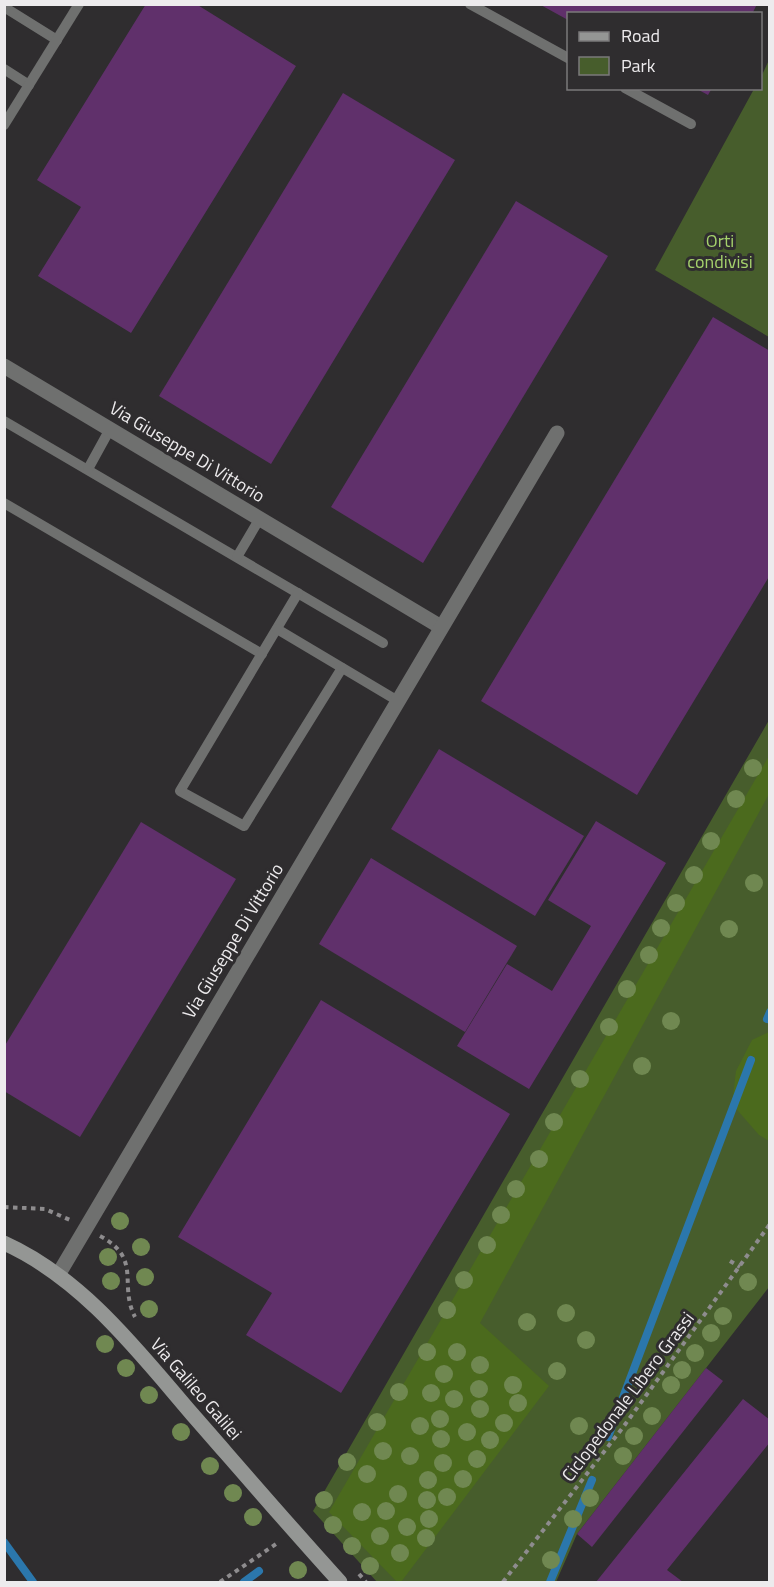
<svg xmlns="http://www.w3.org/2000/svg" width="774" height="1587" font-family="'Titillium Web',sans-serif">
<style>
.green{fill:#475d2c}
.forest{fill:#4b6a1d}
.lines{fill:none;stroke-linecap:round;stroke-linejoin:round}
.stream{stroke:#2b77ac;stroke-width:8}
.building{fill:#60306b}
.path{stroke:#8e8c8e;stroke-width:4;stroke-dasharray:4.5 4.5;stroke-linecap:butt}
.lane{stroke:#6f706f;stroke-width:10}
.street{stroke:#6f706f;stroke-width:15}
.secondary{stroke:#949694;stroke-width:15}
.tree{fill:#708851}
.labels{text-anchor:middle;stroke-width:6;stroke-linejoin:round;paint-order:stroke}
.park-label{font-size:18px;fill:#a5d26c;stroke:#2f2d2f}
.street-label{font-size:18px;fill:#edebed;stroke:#2f2d2f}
</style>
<rect width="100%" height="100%" fill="#2f2d2f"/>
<g class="green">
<polygon points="769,60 769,337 655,270 754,89 760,88 761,77"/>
<polygon points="769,720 769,1287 577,1534 556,1582 377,1582 313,1511"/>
</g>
<g class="forest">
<polygon points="769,756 769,794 480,1323 549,1386 401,1582 397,1582 329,1512"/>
<polygon points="769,1032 769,1141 759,1135 732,1104 736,1071 752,1040"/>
</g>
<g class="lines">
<g class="stream">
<polyline points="767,1019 770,1012"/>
<polyline points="608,1437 751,1060"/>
<polyline points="4,1542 33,1582"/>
<polyline points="244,1582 259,1571"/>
<polyline points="550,1582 592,1480"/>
</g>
</g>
<g class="building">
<polygon points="146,4 196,4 296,66 131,333 38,276 81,207 37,180"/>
<polygon points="539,4 757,4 752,14 568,14 568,20"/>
<polygon points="695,88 712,88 708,95"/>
<polygon points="343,93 455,160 271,464 159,396"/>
<polygon points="516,201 608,256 423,563 331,507"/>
<polygon points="713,317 770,351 770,575 637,795 481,701"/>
<polygon points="439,749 584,836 535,916 391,829"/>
<polygon points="596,821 666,863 529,1089 457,1046 507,964 552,991 591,926 548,900"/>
<polygon points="141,822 236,879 80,1137 4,1091 4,1047"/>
<polygon points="371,858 517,946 465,1032 319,944"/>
<polygon points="321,1000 510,1114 341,1393 246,1335 272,1293 178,1237"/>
<polygon points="706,1368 723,1381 592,1547 577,1534"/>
<polygon points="743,1399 770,1420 770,1442 667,1570 683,1582 596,1582"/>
</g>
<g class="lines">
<g class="path">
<polyline points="4,1207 45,1209 70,1220"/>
<path d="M100 1236C143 1259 118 1284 135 1317"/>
<polyline points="730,1261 740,1267"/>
<polyline points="359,1574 366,1582"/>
<polyline points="220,1582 279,1542"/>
<polyline points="503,1582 624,1426 770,1224"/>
</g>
<g class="lane">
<polyline points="470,4 568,58"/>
<polyline points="4,7 57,40"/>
<polyline points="4,69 29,85"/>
<polyline points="625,88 691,124"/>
<polyline points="4,125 79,4"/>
<polyline points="4,421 383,643"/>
<polyline points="88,469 110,429"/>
<polyline points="4,503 262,654"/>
<polyline points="237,557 260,518"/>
<polyline points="298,593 180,791 244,826 342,668"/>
<polyline points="277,629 398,701"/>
</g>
<g class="street">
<polyline points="4,366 441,627"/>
<polyline points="58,1275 557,433"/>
</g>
<path class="secondary" d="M4 1243C82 1278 138 1351 192 1414 241 1470 290 1527 340 1582"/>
</g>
<g class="tree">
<circle cx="753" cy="768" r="9"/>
<circle cx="736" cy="799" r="9"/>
<circle cx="711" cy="841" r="9"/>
<circle cx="694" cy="875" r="9"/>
<circle cx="754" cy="883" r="9"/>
<circle cx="676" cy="903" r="9"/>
<circle cx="661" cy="928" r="9"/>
<circle cx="729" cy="929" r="9"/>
<circle cx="649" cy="955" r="9"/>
<circle cx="627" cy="989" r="9"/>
<circle cx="671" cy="1021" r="9"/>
<circle cx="609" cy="1027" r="9"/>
<circle cx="642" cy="1066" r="9"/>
<circle cx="580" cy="1079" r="9"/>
<circle cx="554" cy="1122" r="9"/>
<circle cx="539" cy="1159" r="9"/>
<circle cx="516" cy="1189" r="9"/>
<circle cx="501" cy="1215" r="9"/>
<circle cx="120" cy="1221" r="9"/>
<circle cx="487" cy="1245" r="9"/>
<circle cx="141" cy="1247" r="9"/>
<circle cx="108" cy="1257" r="9"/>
<circle cx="145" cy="1277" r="9"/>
<circle cx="464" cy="1280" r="9"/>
<circle cx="111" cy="1281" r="9"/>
<circle cx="748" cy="1282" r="9"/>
<circle cx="149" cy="1309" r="9"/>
<circle cx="447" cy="1310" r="9"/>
<circle cx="566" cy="1313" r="9"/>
<circle cx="723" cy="1316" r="9"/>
<circle cx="527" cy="1322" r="9"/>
<circle cx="711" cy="1333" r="9"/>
<circle cx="586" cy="1340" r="9"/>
<circle cx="105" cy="1344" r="9"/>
<circle cx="427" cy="1352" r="9"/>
<circle cx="457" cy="1352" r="9"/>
<circle cx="695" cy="1353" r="9"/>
<circle cx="480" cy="1365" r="9"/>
<circle cx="126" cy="1368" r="9"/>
<circle cx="682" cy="1370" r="9"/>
<circle cx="557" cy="1371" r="9"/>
<circle cx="444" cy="1374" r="9"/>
<circle cx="513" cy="1385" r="9"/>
<circle cx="671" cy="1385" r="9"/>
<circle cx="479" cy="1389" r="9"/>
<circle cx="399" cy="1392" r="9"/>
<circle cx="431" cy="1393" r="9"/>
<circle cx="149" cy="1395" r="9"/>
<circle cx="454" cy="1399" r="9"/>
<circle cx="518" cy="1403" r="9"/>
<circle cx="480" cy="1409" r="9"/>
<circle cx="652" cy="1416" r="9"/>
<circle cx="440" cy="1419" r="9"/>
<circle cx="377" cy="1422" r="9"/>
<circle cx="504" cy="1423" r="9"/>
<circle cx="420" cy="1426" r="9"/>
<circle cx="579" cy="1426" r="9"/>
<circle cx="181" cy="1432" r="9"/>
<circle cx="467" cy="1432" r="9"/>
<circle cx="634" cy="1436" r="9"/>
<circle cx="441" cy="1439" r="9"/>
<circle cx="490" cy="1440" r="9"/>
<circle cx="383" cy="1451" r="9"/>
<circle cx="410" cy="1456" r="9"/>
<circle cx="623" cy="1456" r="9"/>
<circle cx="477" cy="1459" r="9"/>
<circle cx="347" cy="1462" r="9"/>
<circle cx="443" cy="1463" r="9"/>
<circle cx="210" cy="1466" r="9"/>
<circle cx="367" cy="1474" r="9"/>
<circle cx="463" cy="1479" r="9"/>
<circle cx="428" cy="1480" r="9"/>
<circle cx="233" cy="1493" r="9"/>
<circle cx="398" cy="1494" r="9"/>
<circle cx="447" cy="1497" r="9"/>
<circle cx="590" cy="1498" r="9"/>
<circle cx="324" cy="1500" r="9"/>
<circle cx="427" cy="1500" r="9"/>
<circle cx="386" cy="1511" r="9"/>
<circle cx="362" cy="1512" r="9"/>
<circle cx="253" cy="1517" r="9"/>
<circle cx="429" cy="1519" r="9"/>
<circle cx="573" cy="1519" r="9"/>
<circle cx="333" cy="1525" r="9"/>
<circle cx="407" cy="1527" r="9"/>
<circle cx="380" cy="1536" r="9"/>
<circle cx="426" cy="1538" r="9"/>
<circle cx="352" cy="1546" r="9"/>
<circle cx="400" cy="1553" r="9"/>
<circle cx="551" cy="1560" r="9"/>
<circle cx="370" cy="1566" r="9"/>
<circle cx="298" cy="1570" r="9"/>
</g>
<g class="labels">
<g class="park-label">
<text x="720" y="247">Orti<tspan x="720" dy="21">condivisi</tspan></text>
</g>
<g class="street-label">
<text transform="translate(187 452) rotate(31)" y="6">Via Giuseppe Di Vittorio</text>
<text transform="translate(233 941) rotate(-59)" y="6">Via Giuseppe Di Vittorio</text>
<text transform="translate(196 1389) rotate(49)" y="6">Via Galileo Galilei</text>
<text transform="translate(628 1397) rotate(-53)" y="6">Ciclopedonale Libero Grassi</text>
</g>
</g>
<rect width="774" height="1587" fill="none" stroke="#edebed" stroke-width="12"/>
<rect x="567" y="12" width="195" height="78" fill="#2f2d2f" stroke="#7b797b" stroke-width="1.5"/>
<rect x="579" y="32" width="30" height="9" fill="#949694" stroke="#7b797b" stroke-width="1.5"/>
<text x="621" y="42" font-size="18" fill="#edebed">Road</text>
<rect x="579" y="57" width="30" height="18" fill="#475d2c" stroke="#7b797b" stroke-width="1.5"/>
<text x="621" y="72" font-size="18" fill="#edebed">Park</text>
</svg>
